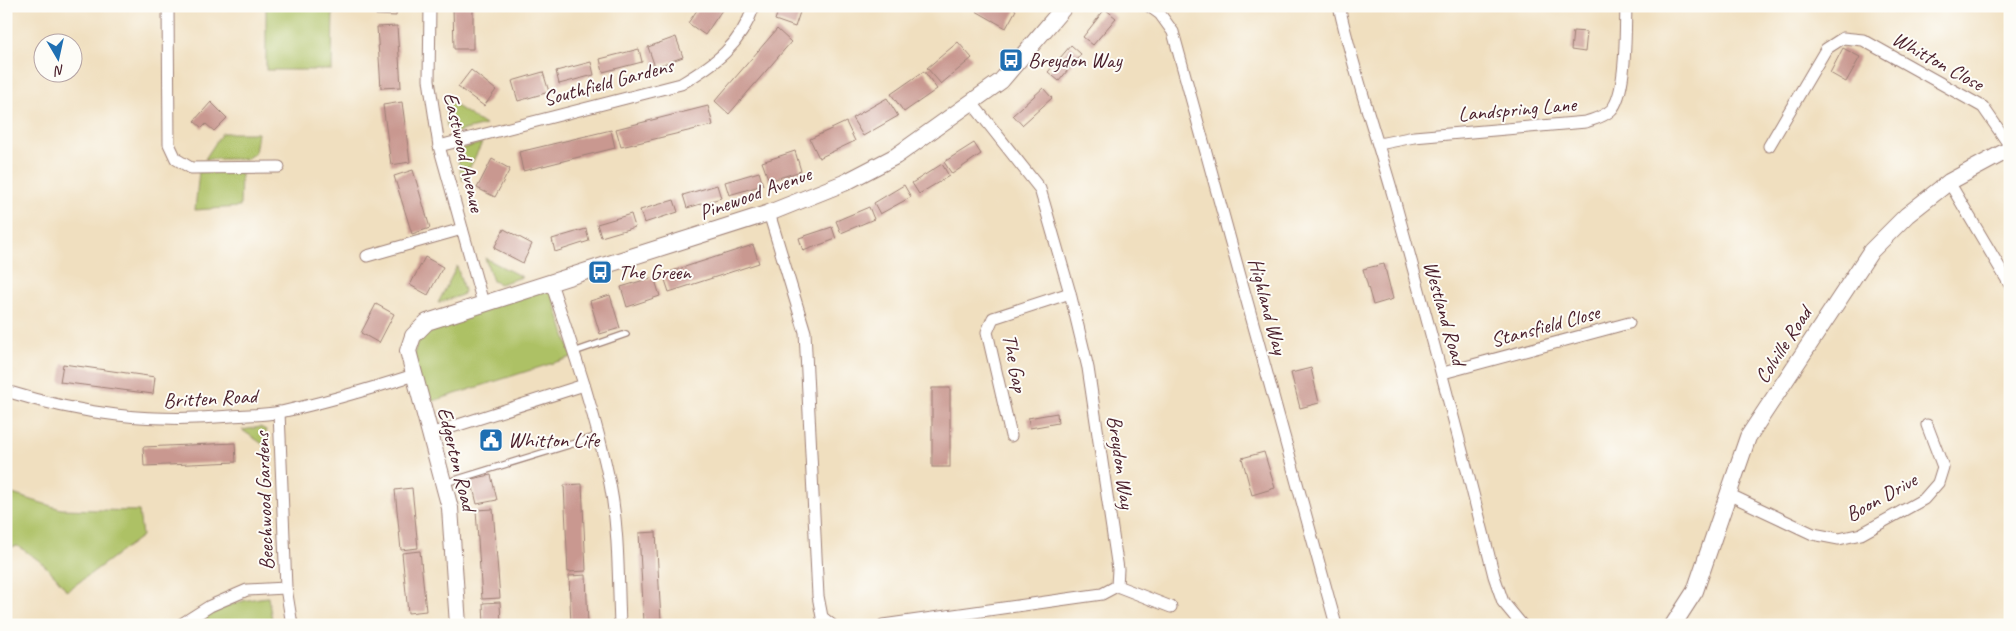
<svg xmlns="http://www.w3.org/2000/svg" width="2016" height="631" font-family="Caveat,sans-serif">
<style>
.green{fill:#adc165;stroke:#7c7048}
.building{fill:#c99890}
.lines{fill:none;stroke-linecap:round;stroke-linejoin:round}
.lane-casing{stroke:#9d7f75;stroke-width:8}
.street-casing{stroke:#9d7f75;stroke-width:13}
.secondary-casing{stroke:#9d7f75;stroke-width:18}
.lane{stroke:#fff;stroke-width:5.5}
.street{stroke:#fff;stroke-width:11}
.secondary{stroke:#fff;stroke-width:16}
.labels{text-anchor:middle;stroke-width:4;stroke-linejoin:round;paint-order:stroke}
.poi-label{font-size:21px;fill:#4a1f2b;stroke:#fdfcf7;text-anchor:start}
.street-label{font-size:21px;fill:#4a1f2b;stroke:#fdfcf7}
</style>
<rect width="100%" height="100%" fill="#fdfcf7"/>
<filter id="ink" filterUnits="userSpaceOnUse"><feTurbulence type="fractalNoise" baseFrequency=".02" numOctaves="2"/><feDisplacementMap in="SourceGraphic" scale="10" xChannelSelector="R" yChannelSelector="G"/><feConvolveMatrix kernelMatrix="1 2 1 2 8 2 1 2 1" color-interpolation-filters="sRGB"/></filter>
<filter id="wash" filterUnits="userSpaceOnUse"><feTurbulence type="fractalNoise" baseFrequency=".0096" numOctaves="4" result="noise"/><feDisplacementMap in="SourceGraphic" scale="20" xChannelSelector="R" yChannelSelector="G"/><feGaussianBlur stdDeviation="1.12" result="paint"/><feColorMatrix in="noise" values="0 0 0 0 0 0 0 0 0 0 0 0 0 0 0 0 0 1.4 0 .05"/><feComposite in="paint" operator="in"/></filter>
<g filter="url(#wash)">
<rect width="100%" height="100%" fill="#f0dfbf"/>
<g class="green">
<polygon points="266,6 333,6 332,70 266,70"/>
<polygon points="445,99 485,125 457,132 447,127"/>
<polygon points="222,133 258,133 255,153 246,159 205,159"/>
<polygon points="482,143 463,181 457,156 461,149"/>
<polygon points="199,171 241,171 240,207 195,210"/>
<polygon points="485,258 522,277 500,284 493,281"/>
<polygon points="457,266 464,291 462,295 438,303"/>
<path d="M550 288 572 357 427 403C417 369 403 353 430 326Z"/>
<polygon points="260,427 266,430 267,447 242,430"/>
<path d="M6 492 61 509 139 511 142 536 67 591C53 571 38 558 17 546L6 548Z"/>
<path d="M268 597 273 625H192C219 608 236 600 268 597Z"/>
</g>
<g id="blocks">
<g class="building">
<polygon points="376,6 397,6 396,16 376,15"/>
<polygon points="453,6 473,6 473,49 454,49"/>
<polygon points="700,6 716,6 722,10 705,35 688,23"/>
<polygon points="780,6 802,6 795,27 775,20"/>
<polygon points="979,6 1010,6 1016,10 1006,28 976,11"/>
<polygon points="1105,9 1116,18 1093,45 1083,37"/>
<polygon points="397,26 401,87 381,88 377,27"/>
<polygon points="777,29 791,42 729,114 715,101"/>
<polygon points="1573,31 1587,32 1585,52 1571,50"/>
<polygon points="676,37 683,57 655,67 648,47"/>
<polygon points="958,42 972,58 941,84 927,68"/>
<polygon points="1071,45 1081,54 1059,81 1048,72"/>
<polygon points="1843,48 1860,57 1846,82 1830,73"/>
<polygon points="639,49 642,62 603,72 600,59"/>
<polygon points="591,62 594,75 559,84 556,71"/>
<polygon points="471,70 496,90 484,106 458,87"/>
<polygon points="924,71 937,89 904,112 891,94"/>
<polygon points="543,72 549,92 518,101 512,81"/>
<polygon points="1043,88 1052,98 1022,125 1013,115"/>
<polygon points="887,98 898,116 863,136 852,118"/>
<polygon points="211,102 227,118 214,131 206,124 202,128 194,121"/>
<polygon points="402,102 410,162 391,165 383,105"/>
<polygon points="708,106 713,125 621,147 616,129"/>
<polygon points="846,122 855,141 819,158 810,139"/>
<polygon points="611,130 615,148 523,171 519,152"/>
<polygon points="974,143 981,154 952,174 944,162"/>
<polygon points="795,151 801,171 769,181 762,162"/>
<polygon points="492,159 510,169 495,197 477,188"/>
<polygon points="942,164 949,176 919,194 912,183"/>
<polygon points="413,170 430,228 412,234 394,176"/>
<polygon points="759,172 763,185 729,195 725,182"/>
<polygon points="717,185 721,198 687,208 683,195"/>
<polygon points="904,185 911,197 880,214 874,203"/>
<polygon points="674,200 678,212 644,223 640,210"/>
<polygon points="869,207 874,219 841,233 836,221"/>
<polygon points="631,214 635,227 601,237 597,224"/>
<polygon points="832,227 836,239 803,251 799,238"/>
<polygon points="504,229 532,244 523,263 494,248"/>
<polygon points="586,229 589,241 555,252 552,239"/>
<polygon points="753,245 759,263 669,292 663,274"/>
<polygon points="425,257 443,267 428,295 410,285"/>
<polygon points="1384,264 1393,299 1373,305 1363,269"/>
<polygon points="654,277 660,296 627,307 621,287"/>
<polygon points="610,295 620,328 600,334 590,301"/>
<polygon points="376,304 394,314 379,343 361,333"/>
<polygon points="63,364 155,377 153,394 60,382"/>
<polygon points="1311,368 1319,403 1300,408 1291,373"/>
<rect x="932" y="388" width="18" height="79"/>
<polygon points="1057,413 1058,423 1030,428 1028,418"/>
<polygon points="235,443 236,462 144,466 143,447"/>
<polygon points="1264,452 1275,488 1252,495 1242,458"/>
<polygon points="491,475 497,500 477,504 471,479"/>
<polygon points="582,484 586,571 568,572 564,485"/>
<polygon points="412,488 418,548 401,550 395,490"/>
<polygon points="493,509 500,598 482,599 476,510"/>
<polygon points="656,532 661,621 644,622 639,533"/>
<polygon points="420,551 426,611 408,613 402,553"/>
<polygon points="586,575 588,625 571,625 569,576"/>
<polygon points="500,602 501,625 484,625 483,603"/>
</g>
</g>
</g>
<g filter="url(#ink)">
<use href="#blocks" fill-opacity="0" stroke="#9d7f75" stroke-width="1"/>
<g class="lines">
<g class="lane-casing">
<g id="lane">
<polyline points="574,352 626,334"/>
<polyline points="445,483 598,436"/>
</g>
</g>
<g class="street-casing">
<g id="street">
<polyline points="168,6 169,144 176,159 191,168 279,167"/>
<polyline points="430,6 429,80 439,146 483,303"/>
<polyline points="1149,6 1160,14 1173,32 1336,625"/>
<path d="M1339 6C1353 70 1375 132 1393 195 1428 322 1462 448 1494 576L1503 602 1522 625"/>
<path d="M1379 144 1414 137 1586 122C1594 119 1604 117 1611 110 1627 94 1625 30 1626 6"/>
<path d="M439 146 681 84C716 63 740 46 754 6"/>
<polyline points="1769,146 1826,49 1843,38 1863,40 1983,107 2010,146"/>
<polyline points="1949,182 2010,285"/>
<polyline points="769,213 805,332 818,596 822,617 832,625"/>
<polyline points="367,256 462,229"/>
<path d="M551 283C573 349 596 416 610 484 619 530 618 578 620 625"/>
<polyline points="1443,373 1629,323"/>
<path d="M6 391C83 415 152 423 232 416 248 415 265 415 281 412 326 402 370 389 414 375"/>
<polyline points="279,412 286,588 292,625"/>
<polyline points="430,434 584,385"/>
<polyline points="1011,436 987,332 993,318 1070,293"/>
<polyline points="1728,494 1813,534 1839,539 1861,534 1924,499 1938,483 1943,467 1927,425"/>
<polyline points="1117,586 1171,607"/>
<polyline points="180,625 210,606 247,590 286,588"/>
<polyline points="883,625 1102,594 1117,586 1118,569 1088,368 1070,293 1040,189 972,103"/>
</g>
</g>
<g class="secondary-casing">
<g id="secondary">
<polyline points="458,625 450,508 408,351 413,336 427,322 769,213 844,183 896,156 1001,81 1065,6"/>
<polyline points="1673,625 1695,591 1748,437 1871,251 1907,215 1949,182 2010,149"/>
</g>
</g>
<use href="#lane" class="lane"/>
<use href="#street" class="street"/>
<use href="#secondary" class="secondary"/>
</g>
</g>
<defs>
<g id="bus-square" transform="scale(1.25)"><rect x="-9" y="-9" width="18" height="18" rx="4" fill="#1f6fb2" stroke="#fdfcf7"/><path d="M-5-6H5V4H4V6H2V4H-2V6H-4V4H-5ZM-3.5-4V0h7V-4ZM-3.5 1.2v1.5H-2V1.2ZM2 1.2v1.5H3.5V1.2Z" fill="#fff"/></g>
<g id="civic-square" transform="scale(1.25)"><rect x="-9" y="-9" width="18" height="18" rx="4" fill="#1f6fb2" stroke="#fdfcf7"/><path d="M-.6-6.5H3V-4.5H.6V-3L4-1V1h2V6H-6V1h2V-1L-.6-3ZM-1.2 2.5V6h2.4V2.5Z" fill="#fff"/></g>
</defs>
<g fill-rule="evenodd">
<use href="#bus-square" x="1011" y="60"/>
<use href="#bus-square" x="600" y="272"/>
<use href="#civic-square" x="491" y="440"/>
</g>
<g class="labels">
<g class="poi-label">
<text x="1028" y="67">Breydon Way</text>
<text x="618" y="279">The Green</text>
<text x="508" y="447">Whitton Life</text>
</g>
<g class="street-label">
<text transform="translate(1938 61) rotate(29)" y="7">Whitton Close</text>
<text transform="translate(608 82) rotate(-15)" y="7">Southfield Gardens</text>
<text transform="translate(1517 109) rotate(-5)" y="7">Landspring Lane</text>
<text transform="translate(464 152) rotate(77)" y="7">Eastwood Avenue</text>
<text transform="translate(755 193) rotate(-20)" y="7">Pinewood Avenue</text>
<text transform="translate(1268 306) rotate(75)" y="7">Highland Way</text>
<text transform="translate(1445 313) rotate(74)" y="7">Westland Road</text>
<text transform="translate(1545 326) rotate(-15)" y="7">Stansfield Close</text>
<text transform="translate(1783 345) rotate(-57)" y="7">Colville Road</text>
<text transform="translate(1015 363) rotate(79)" y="7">The Gap</text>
<text transform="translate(210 398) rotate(-3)" y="7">Britten Road</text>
<text transform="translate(457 459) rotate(76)" y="7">Edgerton Road</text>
<text transform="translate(1121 462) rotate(82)" y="7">Breydon Way</text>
<text transform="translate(1881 497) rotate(-29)" y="7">Boon Drive</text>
<text transform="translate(264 501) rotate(-92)" y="7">Beechwood Gardens</text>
</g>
</g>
<rect width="2016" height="631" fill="none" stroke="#fdfcf7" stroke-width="25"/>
<g transform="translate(58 58) rotate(171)"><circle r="24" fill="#fdfcf7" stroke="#b5a4a5"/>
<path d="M0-4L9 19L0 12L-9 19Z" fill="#1f6fb2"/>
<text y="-8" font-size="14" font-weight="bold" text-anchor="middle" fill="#4a1f2b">N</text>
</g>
</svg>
